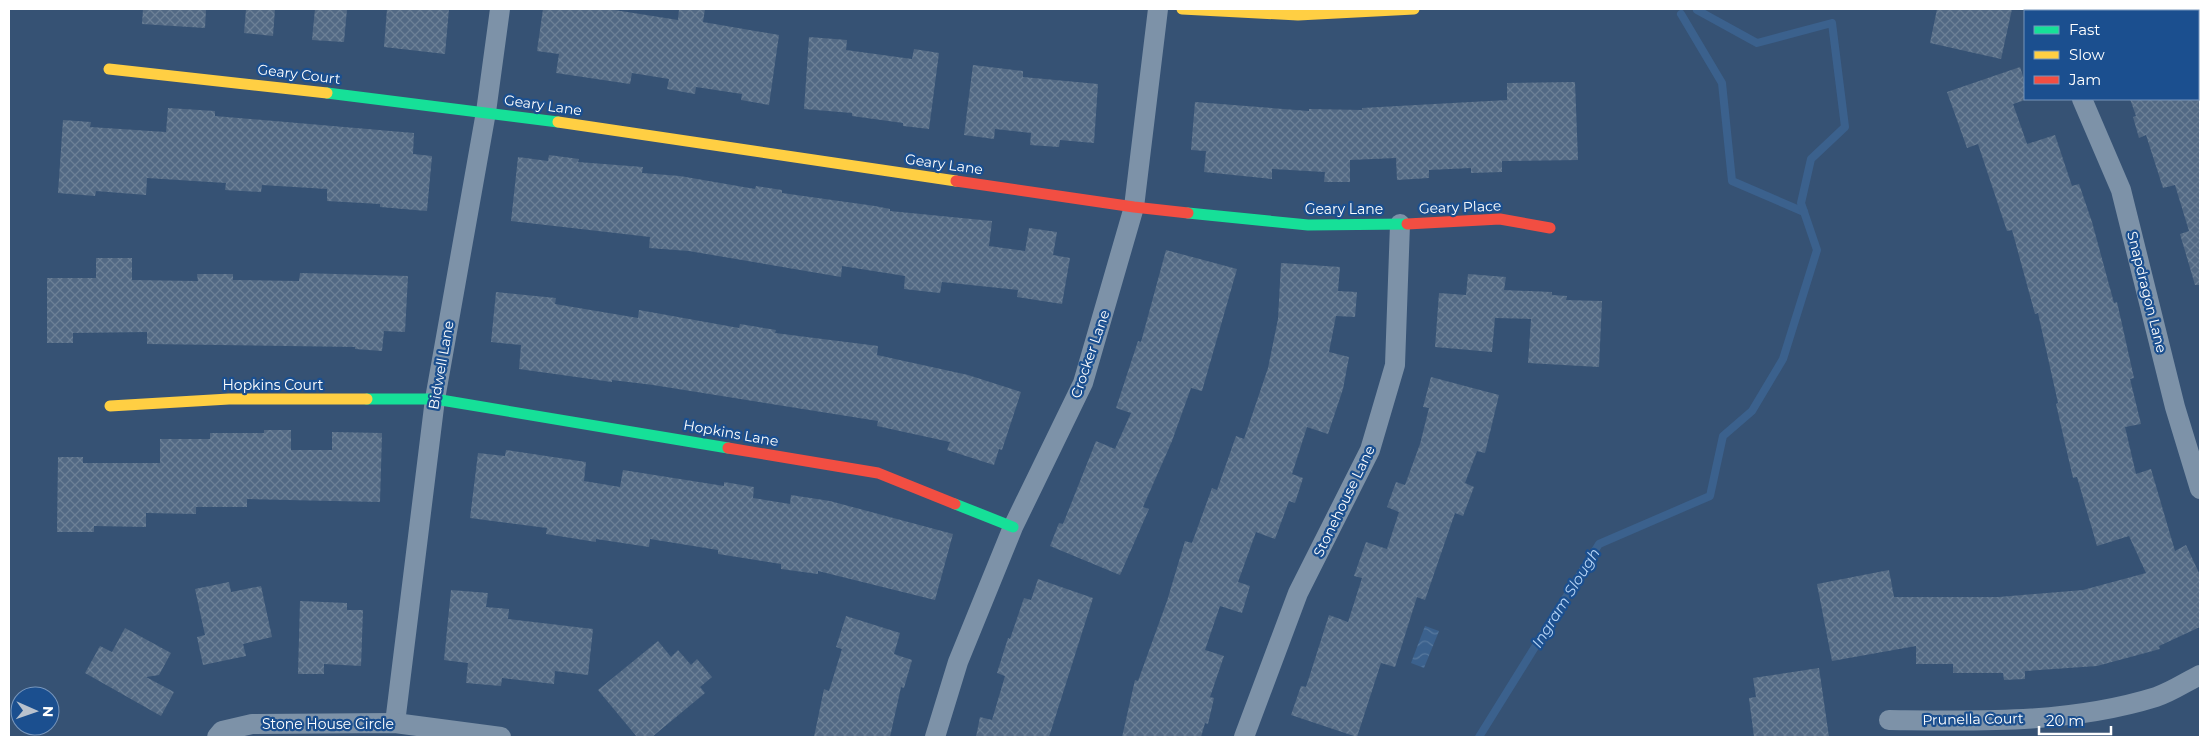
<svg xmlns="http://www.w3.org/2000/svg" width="2209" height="746" font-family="Montserrat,sans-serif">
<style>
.water{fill:url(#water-waves)}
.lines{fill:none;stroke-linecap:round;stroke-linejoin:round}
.stream{stroke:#3b618d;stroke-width:8}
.building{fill:url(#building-cross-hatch)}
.street{stroke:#7d92a8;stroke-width:20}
.fast{stroke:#16e098;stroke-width:11}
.slow{stroke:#ffcf43;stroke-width:11}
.jam{stroke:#f24e42;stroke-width:11}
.labels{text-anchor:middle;stroke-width:4.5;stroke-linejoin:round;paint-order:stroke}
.street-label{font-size:14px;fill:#fff;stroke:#1b4f8f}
.water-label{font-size:15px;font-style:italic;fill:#b5d3f5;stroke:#1b4f8f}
</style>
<defs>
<pattern id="water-waves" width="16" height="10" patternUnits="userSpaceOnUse" patternTransform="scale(1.25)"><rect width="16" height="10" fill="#3b618d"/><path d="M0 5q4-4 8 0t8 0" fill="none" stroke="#58799e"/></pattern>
<pattern id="building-cross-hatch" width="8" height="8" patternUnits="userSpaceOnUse" patternTransform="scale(1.25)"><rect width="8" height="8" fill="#526984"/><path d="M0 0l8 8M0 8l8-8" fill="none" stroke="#6c8096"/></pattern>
</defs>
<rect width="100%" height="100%" fill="#365274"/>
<polygon class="water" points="1425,626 1439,631 1424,668 1411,663"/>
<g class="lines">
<g class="stream">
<polyline points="1681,14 1722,83 1732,181 1804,212"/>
<polyline points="1479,737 1599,544 1710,496 1723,436 1752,411 1783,359 1817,250 1801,203 1811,159 1845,127 1832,23 1757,43 1697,10"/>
</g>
</g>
<g class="building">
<polygon points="143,9 206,9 205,28 142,24"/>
<polygon points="246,9 275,9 273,36 244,33"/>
<polygon points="315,9 347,9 344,42 312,40"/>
<polygon points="387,9 449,9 445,54 384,47"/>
<polygon points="543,9 608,9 678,20 679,9 705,9 703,22 779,35 769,105 741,100 742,94 696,87 695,94 667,89 669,79 632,73 630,84 556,73 559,54 537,51"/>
<polygon points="1937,9 2012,9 2001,59 1930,43"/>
<polygon points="809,37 847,40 846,50 912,59 914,49 939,53 929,129 903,126 903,123 852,116 852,113 804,109"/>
<polygon points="973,65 1023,71 1023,77 1098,84 1094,143 1060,140 1059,147 1030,145 1031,133 995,129 994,139 964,135"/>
<polygon points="2020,67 2025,82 2025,100 2013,104 2027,144 2055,135 2072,186 2079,184 2092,222 2114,303 2117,302 2134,378 2130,379 2141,424 2125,427 2136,474 2151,469 2175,551 2186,545 2200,575 2200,627 2159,646 2160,649 2097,666 2025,671 2025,679 2004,680 2003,673 1953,673 1953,664 1916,664 1916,646 1832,661 1817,584 1889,570 1894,597 1999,597 2083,590 2146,573 2129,536 2097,546 2077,477 2073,478 2056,404 2058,403 2038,313 2035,314 2012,230 2007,231 1978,144 1967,148 1947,92"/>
<polygon points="1575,82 1578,160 1502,161 1502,172 1471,173 1471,168 1429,170 1429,178 1397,180 1396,158 1350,160 1350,182 1324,182 1325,172 1272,169 1272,179 1204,172 1206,151 1191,150 1195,102 1309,111 1309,109 1362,110 1362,108 1507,100 1507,83"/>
<polygon points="2130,99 2200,99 2200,285 2195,285 2180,234 2189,231 2175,185 2163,188 2146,135 2139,138 2133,117 2136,116"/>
<polygon points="168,108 215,111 215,116 414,133 413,154 432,156 427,211 380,207 380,204 327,201 327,189 262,185 261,192 225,190 226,183 147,178 146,195 96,191 95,196 58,193 63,120 91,122 90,127 166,132"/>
<polygon points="549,155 579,159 578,162 643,167 642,173 680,176 755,189 756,186 782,190 782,193 875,206 890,209 890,211 992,221 989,246 1025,251 1029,228 1057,232 1053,255 1070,258 1062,304 1017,297 1018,290 942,282 940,293 904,289 905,276 842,266 841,277 689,251 649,248 650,237 511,221 518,157 548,161"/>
<polygon points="1166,250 1237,269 1202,391 1191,388 1172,441 1143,507 1149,509 1120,575 1050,546 1059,523 1063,524 1096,441 1115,449 1131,413 1116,408 1138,341 1141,342"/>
<polygon points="96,258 132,258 132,280 198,281 197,274 233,274 233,280 299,281 300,273 408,276 405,332 384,331 382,351 355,349 355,347 147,344 147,332 73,333 73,343 47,343 47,278 96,278"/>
<polygon points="1281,263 1340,267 1338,291 1357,292 1355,317 1336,316 1329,352 1349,357 1343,389 1328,434 1307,427 1292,474 1303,478 1295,503 1289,501 1275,539 1256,532 1238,582 1250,586 1242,613 1220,606 1205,650 1224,656 1210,697 1214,698 1208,724 1205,723 1201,737 1122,737 1135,680 1138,681 1167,601 1185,541 1192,543 1212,488 1217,490 1236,436 1244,439 1268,368 1278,319"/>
<polygon points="1468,274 1506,277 1504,290 1552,292 1552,295 1567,296 1566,300 1602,301 1599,367 1528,363 1531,319 1495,318 1492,352 1435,347 1439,293 1466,295"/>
<polygon points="496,292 556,298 555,304 638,318 639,310 739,328 740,324 776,330 775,333 878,346 877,355 968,375 1021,392 1002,450 999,449 994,465 947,450 950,442 877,426 878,421 653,385 612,380 612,382 519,369 521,345 491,342"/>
<polygon points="1431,377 1499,395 1485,453 1477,451 1465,483 1474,487 1463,516 1455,513 1425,600 1417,597 1395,667 1381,663 1357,737 1291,715 1301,686 1306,687 1329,615 1348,622 1362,578 1354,576 1366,542 1387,549 1399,512 1387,507 1396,482 1405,485 1420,444 1429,408 1423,407"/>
<polygon points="264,430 291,430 291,450 332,450 332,432 382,433 380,502 247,499 247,507 196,507 196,514 146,513 146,527 94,526 94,532 57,532 58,457 83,457 83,463 160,463 160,439 210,439 210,433 264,433"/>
<polygon points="506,450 586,462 584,481 620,487 623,470 724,486 724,482 754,487 753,498 790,504 791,495 830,501 953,534 935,600 818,571 818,574 781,569 781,564 718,554 718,550 650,539 649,547 596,539 596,542 546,534 547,528 470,518 478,453 505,456"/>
<polygon points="1038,579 1093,598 1049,737 976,737 980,717 992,720 1005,676 997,673 1008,638 1010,639 1024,598 1031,600"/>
<polygon points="229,582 231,592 261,586 272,637 243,644 246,656 203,665 197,637 205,635 195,589"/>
<polygon points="451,590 488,593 486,607 509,609 508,619 593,629 588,675 555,671 554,684 502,678 501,686 466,683 468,663 444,660"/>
<polygon points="300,601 347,603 347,610 363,610 361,666 324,664 324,674 298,674"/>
<polygon points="846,616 900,633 894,654 912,660 904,688 901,687 890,737 814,737 824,689 829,691 842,649 836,647"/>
<polygon points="125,628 171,653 159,675 146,677 174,692 161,716 85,673 100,646 112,652"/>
<polygon points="658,641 671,657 678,650 691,665 697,659 712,677 700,687 705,693 652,737 637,737 598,690"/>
<polygon points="1819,668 1829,737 1754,737 1749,698 1756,697 1753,678"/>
</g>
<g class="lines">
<g class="street">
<polyline points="2112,11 2117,9"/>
<polyline points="2082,99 2121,190 2175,407 2200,489"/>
<path d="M1889 720C1978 721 2069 724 2156 697 2171 692 2186 682 2200 675"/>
<polyline points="395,723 435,399 486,112 500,9"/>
<polyline points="217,737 222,731 252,724 395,723 501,737"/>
<polyline points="935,737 958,662 1013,527 1083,383 1134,207 1158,9"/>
<polyline points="1244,737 1298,593 1370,450 1395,365 1400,224"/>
</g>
<g class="fast">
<polyline points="327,93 558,122"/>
<polyline points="1188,213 1308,225 1407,224"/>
<polyline points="367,399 435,399 728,448"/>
<polyline points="955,504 1013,527"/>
</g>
<g class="slow">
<polyline points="1182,9 1298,15 1414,9"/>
<polyline points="109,69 327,93"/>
<polyline points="558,122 956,181"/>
<polyline points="110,406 229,399 367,399"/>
</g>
<g class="jam">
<polyline points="956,181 1134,207 1188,213"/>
<polyline points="1407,224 1500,219 1550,228"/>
<polyline points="728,448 878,473 955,504"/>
</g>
</g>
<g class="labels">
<g class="street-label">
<text transform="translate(299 74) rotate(7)" y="5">Geary Court</text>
<text transform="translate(543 105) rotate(8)" y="5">Geary Lane</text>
<text transform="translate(944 164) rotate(8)" y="5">Geary Lane</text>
<text transform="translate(1460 207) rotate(-2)" y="5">Geary Place</text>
<text x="1344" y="214">Geary Lane</text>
<text transform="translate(2147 292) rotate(76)" y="5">Snapdragon Lane</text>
<text transform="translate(1090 354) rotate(-71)" y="5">Crocker Lane</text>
<text transform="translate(441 365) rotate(-80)" y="5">Bidwell Lane</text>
<text x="273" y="390">Hopkins Court</text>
<text transform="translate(731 433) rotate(10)" y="5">Hopkins Lane</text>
<text transform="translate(1344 501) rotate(-64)" y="5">Stonehouse Lane</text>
<text transform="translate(1973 719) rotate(-1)" y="5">Prunella Court</text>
<text x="328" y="729">Stone House Circle</text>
</g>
<g class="water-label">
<text transform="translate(1566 598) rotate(-58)" y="5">Ingram Slough</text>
</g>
</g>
<rect width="2209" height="746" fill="none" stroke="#ffffff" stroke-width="20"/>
<rect x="2024" y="10" width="175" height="90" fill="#1b4f8f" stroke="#7695bc"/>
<rect x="2034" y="26" width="25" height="8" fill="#16e098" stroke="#7695bc"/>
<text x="2069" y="35" font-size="15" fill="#ffffff">Fast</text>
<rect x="2034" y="51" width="25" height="8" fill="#ffcf43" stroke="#7695bc"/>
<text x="2069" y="60" font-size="15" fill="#ffffff">Slow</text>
<rect x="2034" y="76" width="25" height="8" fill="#f24e42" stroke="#7695bc"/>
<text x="2069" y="85" font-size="15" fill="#ffffff">Jam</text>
<g transform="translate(35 711) rotate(92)"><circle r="24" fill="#1b4f8f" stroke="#7695bc"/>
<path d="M0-4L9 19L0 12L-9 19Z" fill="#b9c2ce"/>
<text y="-8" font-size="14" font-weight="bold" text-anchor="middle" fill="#ffffff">N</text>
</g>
<path d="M2039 726v8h72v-8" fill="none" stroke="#ffffff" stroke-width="2.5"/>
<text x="2046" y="726" font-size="15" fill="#ffffff" stroke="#1b4f8f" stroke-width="4" paint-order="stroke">20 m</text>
</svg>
